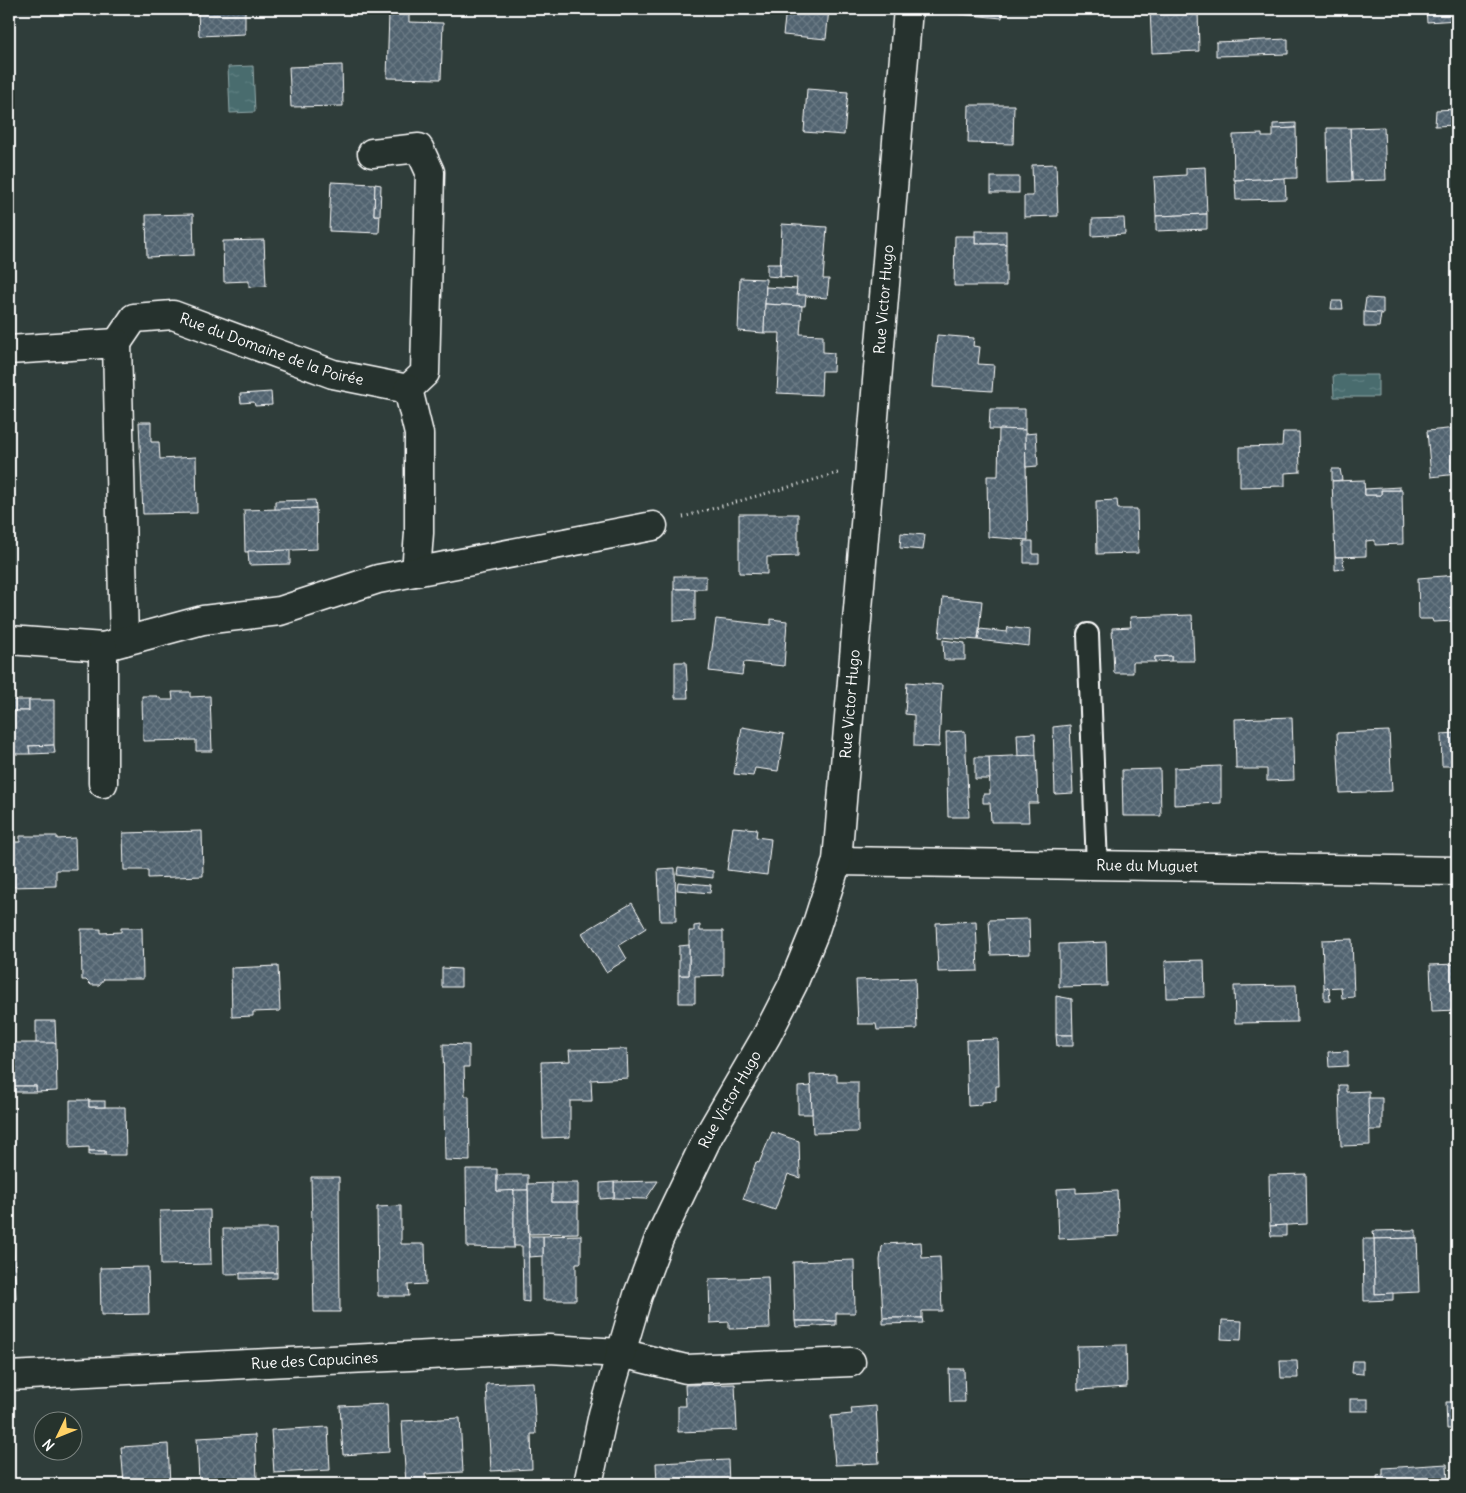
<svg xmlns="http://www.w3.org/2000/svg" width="1466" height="1493" font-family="Delius,sans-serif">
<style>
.water{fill:url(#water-ripples);stroke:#91a7a8}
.building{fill:url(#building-cross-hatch);stroke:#fff}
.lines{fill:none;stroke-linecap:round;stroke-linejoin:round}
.service-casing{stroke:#fff;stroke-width:24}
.minor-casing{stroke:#fff;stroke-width:31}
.path{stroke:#fff;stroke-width:3;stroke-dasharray:1 4;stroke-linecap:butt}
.service{stroke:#26332d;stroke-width:20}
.minor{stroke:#26332d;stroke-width:28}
.labels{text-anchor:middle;stroke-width:4;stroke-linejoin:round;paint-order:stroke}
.street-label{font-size:15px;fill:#fff;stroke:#26332d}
</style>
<defs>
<pattern id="water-ripples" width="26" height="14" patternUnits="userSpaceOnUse" patternTransform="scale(1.25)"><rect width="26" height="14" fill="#486c6e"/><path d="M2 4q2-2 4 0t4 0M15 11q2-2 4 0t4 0" fill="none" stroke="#638284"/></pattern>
<pattern id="building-cross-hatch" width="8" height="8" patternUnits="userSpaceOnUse" patternTransform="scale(1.25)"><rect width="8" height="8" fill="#51636f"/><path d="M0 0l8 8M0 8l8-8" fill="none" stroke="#6b7a85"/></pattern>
</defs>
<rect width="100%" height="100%" fill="#2f3d3a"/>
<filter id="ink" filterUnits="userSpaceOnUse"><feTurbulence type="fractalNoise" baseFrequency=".02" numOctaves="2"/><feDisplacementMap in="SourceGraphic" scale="10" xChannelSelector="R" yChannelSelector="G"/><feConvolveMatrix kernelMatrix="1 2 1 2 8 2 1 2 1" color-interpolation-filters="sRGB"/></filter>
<g filter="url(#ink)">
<g class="water">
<polygon points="253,66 255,112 230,113 228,67"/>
<polygon points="1333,375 1378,375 1378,397 1334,397"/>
</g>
<g class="building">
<polygon points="198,9 245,9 245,34 199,36"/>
<polygon points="786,9 829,9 826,39 783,35"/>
<polygon points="959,9 1003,9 1002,18 959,14"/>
<polygon points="1150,9 1198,9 1199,51 1152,53"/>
<polygon points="1426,9 1457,9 1457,20 1427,22"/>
<polygon points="389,13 409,13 409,22 443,23 441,79 387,78"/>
<polygon points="1288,39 1288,54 1216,56 1216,42"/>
<polygon points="342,65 343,106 291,107 289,67"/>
<polygon points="807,89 848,92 844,135 804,132"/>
<polygon points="969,105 1014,105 1013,144 968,143"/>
<polygon points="1457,109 1457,125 1435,126 1436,110"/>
<polygon points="1296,123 1296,128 1273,129 1273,124"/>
<polygon points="1384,127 1386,180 1352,181 1350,128"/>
<polygon points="1296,128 1297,178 1234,180 1233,135 1262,134 1262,137 1273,137 1273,129"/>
<polygon points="1327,128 1350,128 1352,181 1328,182"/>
<polygon points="1056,164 1058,216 1024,217 1024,196 1033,196 1032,165"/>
<polygon points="1205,167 1207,214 1156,216 1154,177 1186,175 1186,168"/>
<rect x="991" y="177" width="28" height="16"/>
<polygon points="1285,178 1286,199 1236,200 1235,180"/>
<polygon points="331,182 375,184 374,215 380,215 379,233 329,231"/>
<polygon points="375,184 381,185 380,215 374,215"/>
<polygon points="193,214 194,255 147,257 146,215"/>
<polygon points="1207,214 1207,229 1156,231 1156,216"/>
<polygon points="1124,218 1125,234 1092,236 1092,219"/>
<polygon points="782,224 827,227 823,279 829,279 827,298 796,295 797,278 780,277"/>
<rect x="975" y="231" width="31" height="13"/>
<polygon points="955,236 975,236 975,244 1006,244 1006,286 954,286"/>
<polygon points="264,240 266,286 249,287 249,281 224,282 223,241"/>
<polygon points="767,264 780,264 780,277 767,276"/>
<polygon points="740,278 766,279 764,333 738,331"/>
<polygon points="766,287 797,289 796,295 806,295 805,306 765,304"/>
<polygon points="1366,298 1383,299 1383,314 1364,312"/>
<polygon points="1332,301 1342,301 1343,309 1331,309"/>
<polygon points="765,304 802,306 800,334 823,335 823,352 834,353 833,371 822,371 821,395 777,393 780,333 764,333"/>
<polygon points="1364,312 1381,313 1379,327 1364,327"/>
<polygon points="937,335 974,338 973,346 980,347 978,364 994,365 992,391 933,387"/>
<polygon points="271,392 272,405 255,406 254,402 241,403 240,394"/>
<polygon points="990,409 1025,409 1025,430 989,429"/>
<polygon points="139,422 151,422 151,442 159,442 160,459 196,457 197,513 143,514"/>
<polygon points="1457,428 1457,474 1431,477 1427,431"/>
<polygon points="999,429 1025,430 1028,540 988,537 987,476 998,476"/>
<polygon points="1283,432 1299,432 1300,472 1285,473 1285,486 1240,487 1240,447 1282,446"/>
<polygon points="1036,433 1038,466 1026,467 1025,434"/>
<polygon points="1332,469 1340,469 1342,480 1332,481"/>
<polygon points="1364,480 1365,495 1381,495 1381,490 1402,490 1403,544 1375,545 1375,540 1366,541 1366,556 1335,557 1332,481"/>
<polygon points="1400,487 1400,490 1381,490 1381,495 1365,495 1365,489"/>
<polygon points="315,500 316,508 275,510 275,501"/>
<polygon points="1117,500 1118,509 1137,509 1138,553 1097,554 1096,501"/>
<polygon points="316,508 317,549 245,552 244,510"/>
<polygon points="739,514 798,514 798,556 767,557 767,574 739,573"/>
<polygon points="901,533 925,535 923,550 900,548"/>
<polygon points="1024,541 1033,541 1033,554 1039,554 1039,563 1024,563"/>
<polygon points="290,550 290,564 249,565 248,551"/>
<polygon points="1335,557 1343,557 1344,569 1335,570"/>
<polygon points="1457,575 1457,621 1433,622 1432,619 1419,619 1418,578"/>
<rect x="674" y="576" width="32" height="13"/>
<polygon points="674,589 695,589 695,620 674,621"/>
<polygon points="943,597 982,601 978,640 939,637"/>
<polygon points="1192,615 1194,661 1171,661 1171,656 1155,657 1155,662 1133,662 1133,673 1114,673 1112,628 1131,627 1130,617"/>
<polygon points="716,619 771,625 771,619 787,621 784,666 744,662 742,675 709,671"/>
<polygon points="1008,627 1030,630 1029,646 978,640 980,629 1007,632"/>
<polygon points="943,640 965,643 965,660 944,660"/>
<polygon points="1171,656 1171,661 1155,662 1155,657"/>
<polygon points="675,662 686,662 688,698 675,698"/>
<polygon points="907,682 942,685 939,747 914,746 914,715 905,714"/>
<polygon points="172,692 190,692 190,697 210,696 212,751 196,751 196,740 143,741 142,696 157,696 162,700 173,700"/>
<rect x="9" y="700" width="20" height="11"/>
<polygon points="29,700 54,700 54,745 29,746 30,754 9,754 9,711 29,711"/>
<polygon points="1292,717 1294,780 1267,781 1267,769 1236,769 1235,719"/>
<polygon points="1070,725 1073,793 1055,794 1053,727"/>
<polygon points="742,727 784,734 778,771 755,768 753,776 734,774"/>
<polygon points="965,731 969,817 948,817 946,732"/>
<polygon points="1389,731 1392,791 1340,793 1337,733"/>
<polygon points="1035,733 1036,755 1018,756 1017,734"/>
<polygon points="1457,733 1457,766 1442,766 1441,734"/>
<polygon points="54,745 55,753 30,754 29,746"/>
<polygon points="1036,755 1038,803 1028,803 1029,822 991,822 990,803 983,803 983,794 990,794 989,757"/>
<polygon points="975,757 989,757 990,779 975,779"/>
<polygon points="1221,766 1221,803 1174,805 1174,768"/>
<polygon points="1160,769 1161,816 1123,816 1122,770"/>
<polygon points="733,827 757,829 756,837 771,839 767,875 727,870"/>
<polygon points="202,831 203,876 148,878 148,870 124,870 123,833"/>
<polygon points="20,836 57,836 57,839 75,838 76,870 56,870 56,886 9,887 9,842 20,842"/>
<polygon points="678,867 713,871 713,878 677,874"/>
<polygon points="675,868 676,921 660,921 658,869"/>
<polygon points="678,882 711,885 710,893 677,890"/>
<polygon points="632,903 646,928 619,945 627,959 606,972 582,933"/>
<polygon points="1029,919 1030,954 991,955 989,920"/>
<polygon points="976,921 978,971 938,972 936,923"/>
<polygon points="700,925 700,931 723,931 723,975 695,976 695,1003 679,1003 679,975 689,975 689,931 694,931 694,926"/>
<polygon points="121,928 142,928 143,979 104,979 99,985 91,985 86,980 82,980 81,929 101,929 101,933 121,932"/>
<polygon points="1352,939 1354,997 1342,998 1341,987 1324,988 1322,940"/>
<polygon points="1106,942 1107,986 1059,987 1059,944"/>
<polygon points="689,945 689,975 679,975 679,946"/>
<polygon points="1204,960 1205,997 1166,998 1165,961"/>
<polygon points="1457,964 1457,1010 1432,1011 1430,965"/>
<polygon points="278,966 280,1011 253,1012 253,1016 232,1017 231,968"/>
<polygon points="442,968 461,969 461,987 442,987"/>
<polygon points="915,978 917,1029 877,1030 876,1024 858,1024 856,980"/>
<polygon points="1296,985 1297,1022 1235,1023 1234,986"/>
<polygon points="1324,988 1329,988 1330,1001 1324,1001"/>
<polygon points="1056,996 1072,999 1073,1035 1056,1035"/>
<polygon points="36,1021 55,1021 56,1043 36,1044"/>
<polygon points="1056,1035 1073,1035 1073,1046 1057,1046"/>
<polygon points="998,1039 999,1086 996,1086 996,1101 982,1102 982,1105 968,1106 966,1040"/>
<polygon points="9,1043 56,1043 57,1091 36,1092 36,1086 9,1086"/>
<polygon points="443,1044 469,1045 469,1067 464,1067 465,1096 469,1096 470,1161 445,1160"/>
<polygon points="627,1049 628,1078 591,1080 592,1101 570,1101 570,1137 543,1138 541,1062 570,1061 569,1050"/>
<polygon points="1348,1051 1348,1066 1329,1067 1328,1052"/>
<polygon points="837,1074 837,1082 858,1082 858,1132 813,1133 810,1075"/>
<polygon points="1339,1085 1346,1085 1346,1092 1369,1091 1370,1145 1341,1146"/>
<rect x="9" y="1086" width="27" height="6"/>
<polygon points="811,1086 812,1114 798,1114 798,1087"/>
<polygon points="1368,1098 1382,1098 1382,1130 1369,1130"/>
<polygon points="70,1100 89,1100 89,1107 125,1107 126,1155 105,1155 105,1151 89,1151 89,1147 70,1148"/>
<rect x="89" y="1101" width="16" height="6"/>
<polygon points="772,1132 799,1141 800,1175 800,1178 788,1174 775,1210 743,1199 756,1162 759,1163"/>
<polygon points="9,1141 11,1141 12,1179 9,1179"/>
<rect x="89" y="1151" width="16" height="4"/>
<polygon points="466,1169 497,1169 497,1191 514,1190 514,1248 467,1247"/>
<polygon points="1306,1174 1307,1224 1270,1226 1269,1175"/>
<polygon points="497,1175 528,1175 528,1190 497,1191"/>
<polygon points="311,1177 339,1177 340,1312 314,1312"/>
<polygon points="658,1181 646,1199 614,1198 614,1182"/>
<polygon points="614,1182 614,1198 600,1199 600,1183"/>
<polygon points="552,1183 552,1202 578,1202 578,1233 529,1234 528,1184"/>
<rect x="552" y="1183" width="26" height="19"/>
<polygon points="1076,1188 1076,1193 1117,1191 1119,1236 1059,1239 1057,1189"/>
<polygon points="514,1190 528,1190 529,1302 523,1301 522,1246 514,1246"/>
<polygon points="401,1206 401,1244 425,1244 426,1284 408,1285 409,1296 378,1296 377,1207"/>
<polygon points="210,1210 211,1264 161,1265 160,1211"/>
<polygon points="9,1213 12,1213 16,1299 9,1300"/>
<polygon points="1286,1225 1286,1236 1271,1236 1270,1226"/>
<polygon points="223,1229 276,1229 277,1273 224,1274"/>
<polygon points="1416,1230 1416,1238 1374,1239 1373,1231"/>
<polygon points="581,1235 581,1263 576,1263 576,1300 543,1300 543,1236"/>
<polygon points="529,1236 543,1236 543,1256 529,1257"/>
<polygon points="1417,1238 1419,1292 1375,1294 1374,1239"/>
<polygon points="1363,1239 1374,1239 1375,1294 1393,1293 1393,1300 1364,1301"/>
<polygon points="921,1242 922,1258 940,1257 942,1311 922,1311 922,1318 883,1318 880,1260 882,1247 885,1244"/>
<polygon points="854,1260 855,1313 836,1313 836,1321 795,1321 793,1262"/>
<polygon points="148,1267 149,1314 101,1315 100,1268"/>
<polygon points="240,1273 277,1273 277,1278 240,1279"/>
<polygon points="768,1277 770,1328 729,1329 729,1322 710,1323 709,1279"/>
<polygon points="883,1318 922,1318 923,1323 883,1324"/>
<polygon points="1222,1320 1242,1321 1241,1340 1221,1339"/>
<polygon points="795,1321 836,1321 836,1325 796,1327"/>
<polygon points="1126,1345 1127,1387 1078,1390 1077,1346"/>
<polygon points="1280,1361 1297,1361 1298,1378 1281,1378"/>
<polygon points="1353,1361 1363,1361 1363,1374 1352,1373"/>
<polygon points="949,1369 964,1369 965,1402 950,1402"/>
<polygon points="533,1382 536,1434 531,1434 532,1469 491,1471 486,1384"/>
<polygon points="735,1384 737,1430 678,1432 678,1406 686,1406 685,1385"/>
<rect x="1350" y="1399" width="18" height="12"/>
<polygon points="1446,1402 1457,1402 1457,1429 1447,1429"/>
<polygon points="387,1404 389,1452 343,1455 340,1406"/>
<polygon points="876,1406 879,1463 835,1465 831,1416 852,1414 851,1408"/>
<polygon points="460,1418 463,1472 425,1474 426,1484 406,1484 402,1421"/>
<polygon points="328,1427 330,1470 274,1473 271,1430"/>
<polygon points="255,1435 257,1478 199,1481 197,1438"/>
<polygon points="168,1444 170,1484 124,1484 121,1447"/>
<polygon points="728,1460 729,1484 657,1484 656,1463"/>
<polygon points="1447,1464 1448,1484 1378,1484 1377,1476 1383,1475 1383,1468"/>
</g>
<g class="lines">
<g class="service-casing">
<polyline id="service" points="1088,634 1097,866"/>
</g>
<g class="minor-casing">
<g id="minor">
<path id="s1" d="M117 343 134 318 173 315 333 374 408 389 425 373 430 172 419 148 372 153"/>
<polyline points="9,350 117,343 124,641"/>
<polyline points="408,389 419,434 419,533 416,572"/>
<polyline points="9,640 103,647 203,620 280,611 378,579 653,526"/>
<polyline points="103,783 103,647"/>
<path id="s2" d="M837 861 1457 871"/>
<path id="s3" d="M9 1376 549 1349 621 1353 686 1369 851 1362"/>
<path id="s4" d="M588 1484 603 1414 638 1295 659 1239 709 1135 767 1035 793 984 814 933 837 861 908 9"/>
</g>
</g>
<polyline class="path" points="683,517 838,473"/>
<use href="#service" class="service"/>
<use href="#minor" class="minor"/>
</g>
</g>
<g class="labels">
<g class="street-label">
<text dy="5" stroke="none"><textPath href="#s4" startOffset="1238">Rue Victor Hugo</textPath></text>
<text dy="5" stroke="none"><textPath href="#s1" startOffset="174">Rue du Domaine de la Poirée</textPath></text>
<text dy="5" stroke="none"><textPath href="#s4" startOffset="832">Rue Victor Hugo</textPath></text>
<text dy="5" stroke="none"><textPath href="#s2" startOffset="310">Rue du Muguet</textPath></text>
<text dy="5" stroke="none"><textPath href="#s4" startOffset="412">Rue Victor Hugo</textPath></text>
<text dy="5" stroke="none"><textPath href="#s3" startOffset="306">Rue des Capucines</textPath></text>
</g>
</g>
<rect width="1466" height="1493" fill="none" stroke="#26332d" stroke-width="30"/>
<rect x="15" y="15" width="1436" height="1463" fill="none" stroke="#fff" stroke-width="2" filter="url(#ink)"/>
<g transform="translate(58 1436) rotate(227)"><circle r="24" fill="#26332d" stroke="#7d8581"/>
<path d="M0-4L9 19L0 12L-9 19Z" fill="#ffd166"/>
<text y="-8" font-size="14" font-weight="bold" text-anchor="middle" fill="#ffffff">N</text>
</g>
</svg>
